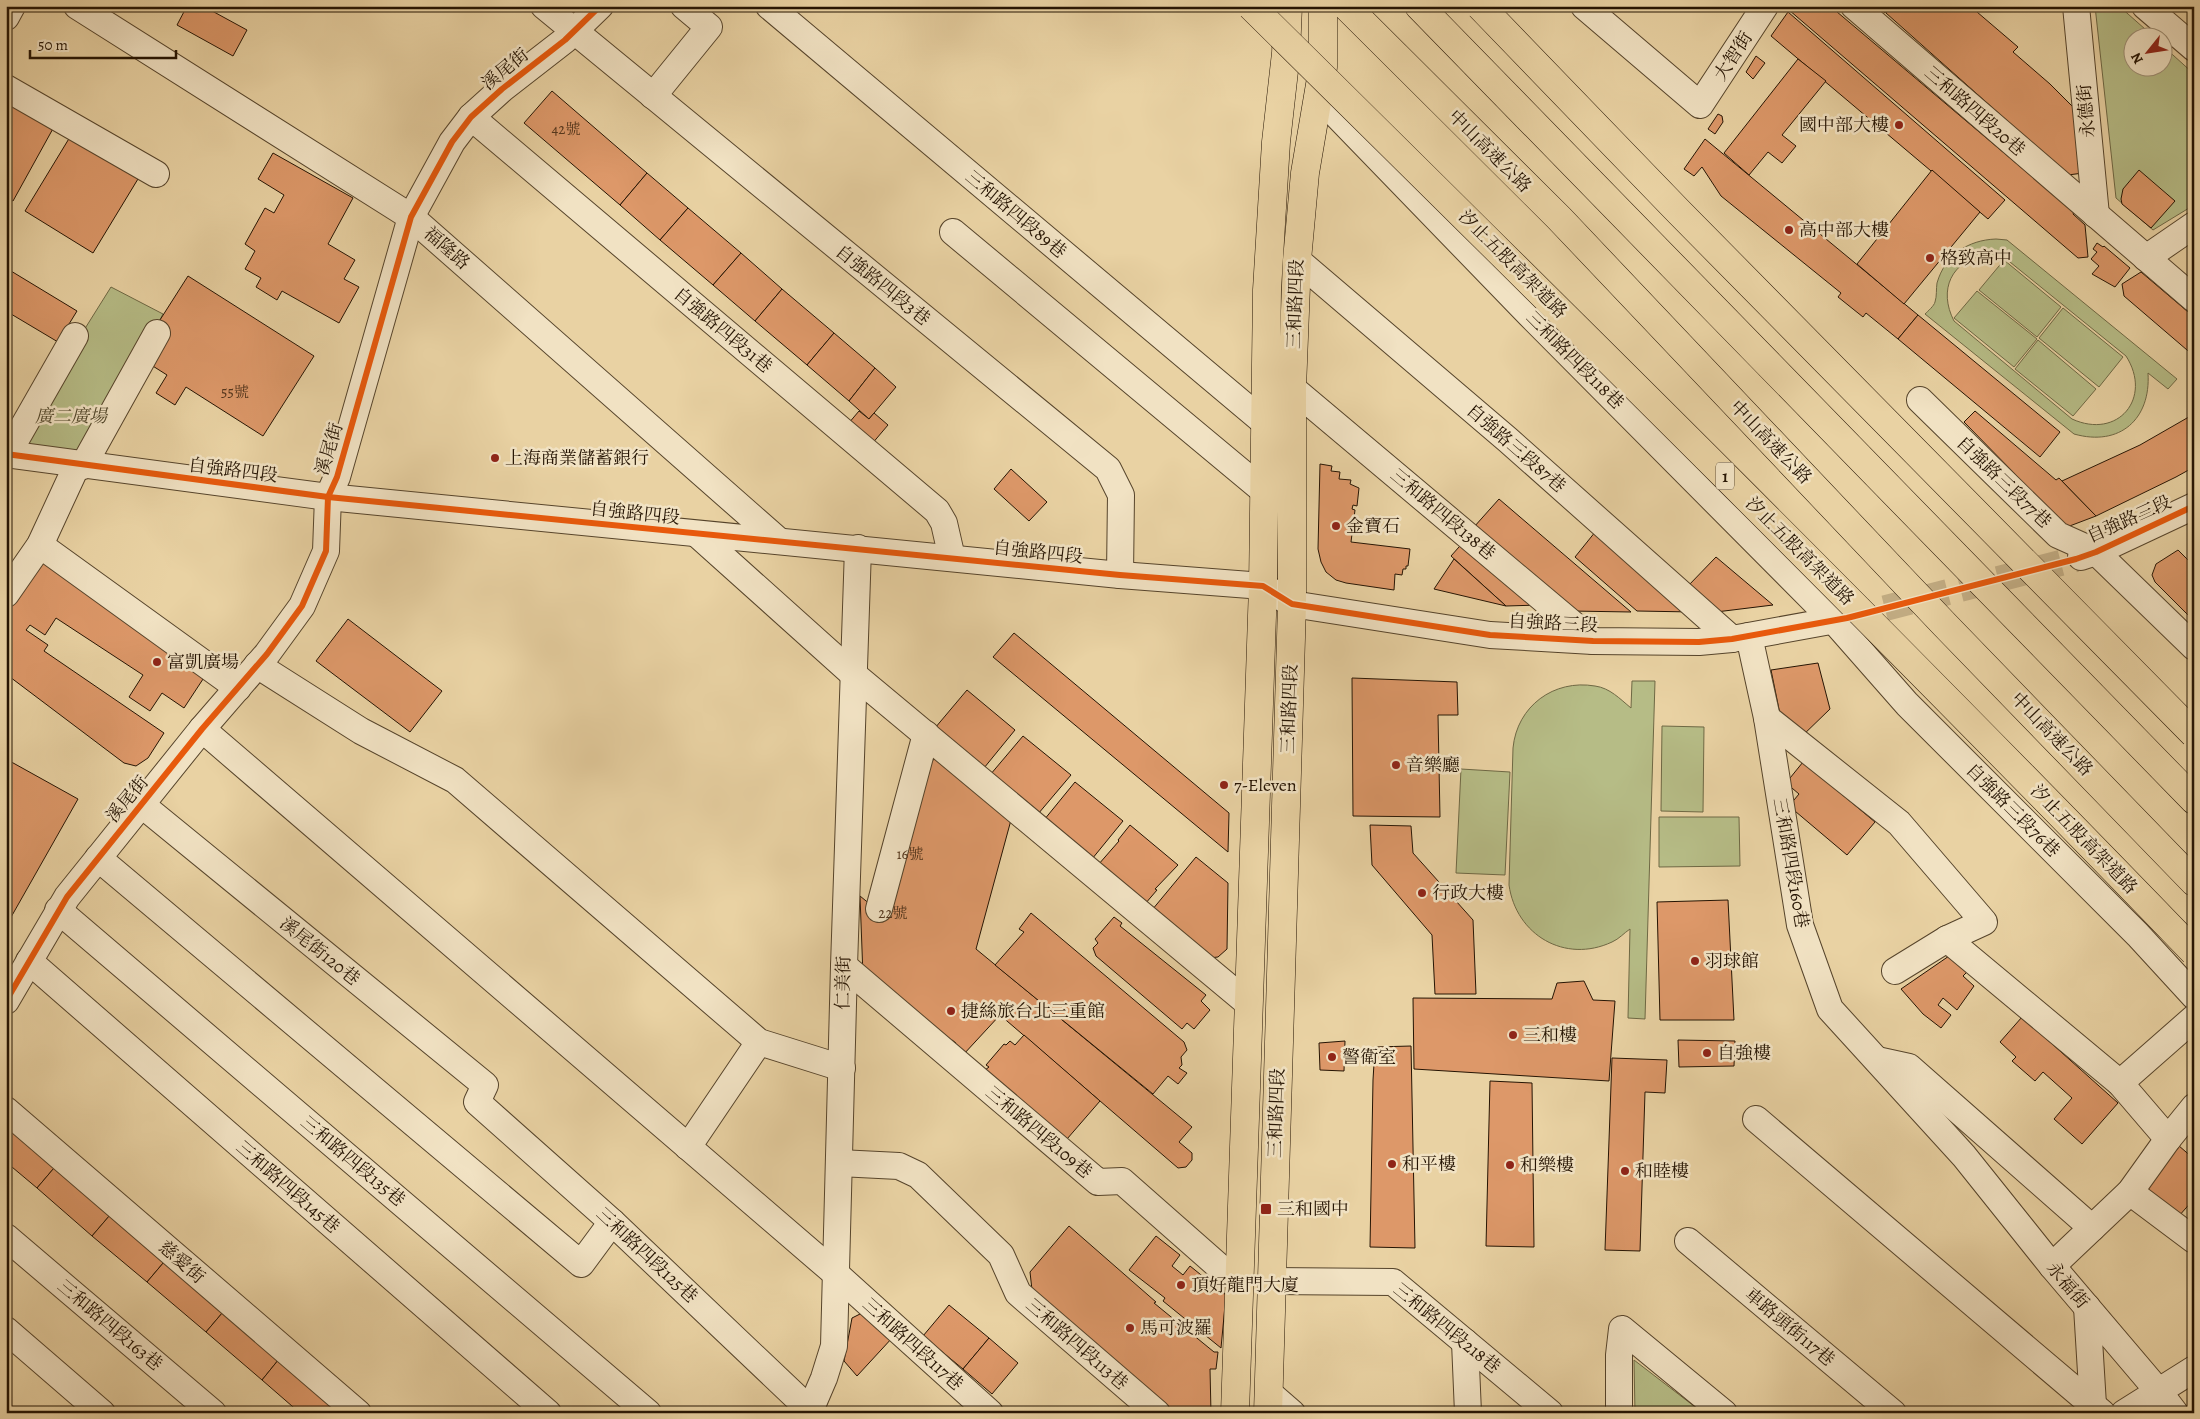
<svg xmlns="http://www.w3.org/2000/svg" width="2200" height="1419" font-family="Alegreya,'Noto Serif TC',serif">
<style>
.green{fill:#b6bc86;stroke:#6e6844;fill-rule:evenodd}
.building{fill:#dd9869;stroke:#251403}
.lines{fill:none;stroke-linecap:round;stroke-linejoin:round}
.minor-tunnel{stroke:#c2ac83;stroke-width:26;stroke-dasharray:26 13;stroke-linecap:butt}
.minor-casing{stroke:#56442b;stroke-width:28}
.major-casing{stroke:#251403;stroke-width:29}
.highway-casing{stroke:#251403;stroke-width:29}
.minor{stroke:#f1e2c3;stroke-width:26}
.major{stroke:#e9d2a3;stroke-width:28}
.highway{stroke:#e9d2a3;stroke-width:28}
.highway-bridge-casing{stroke:#251403;stroke-width:29;stroke-linecap:butt}
.highway-bridge{stroke:#e9d2a3;stroke-width:28}
.cycleway-casing{stroke:#f1e2c3;stroke-width:9}
.cycleway{stroke:#e8590c;stroke-width:6}
.poi-dot{fill:#8f2418;stroke:#f1e2c3;stroke-width:2}
.labels{text-anchor:middle;stroke-width:5;stroke-linejoin:round;paint-order:stroke}
.number-label{font-size:15px;fill:#53351c}
.shield{fill:#f1e2c3;stroke:#62523d;stroke-width:1}
.shield-label{font-size:16px;font-weight:bold;fill:#251403}
.street-label{font-size:18px;fill:#251403;stroke:#f1e2c3}
.poi-label{font-size:18px;fill:#251403;stroke:#f1e2c3;text-anchor:start}
.park-label{font-size:18px;font-style:italic;fill:#50462a;stroke:#f1e2c3}
</style>
<rect width="100%" height="100%" fill="#e9d2a3"/>
<filter id="stains"><feTurbulence type="fractalNoise" baseFrequency=".004" numOctaves="4"/><feColorMatrix values="0 0 0 0 .2 0 0 0 0 .09 0 0 0 0 .02 0 0 0 .5 -.17"/></filter>
<radialGradient id="worn" r=".72"><stop offset=".6" stop-color="#630" stop-opacity="0"/><stop offset="1" stop-color="#630" stop-opacity=".3"/></radialGradient>
<g class="green">
<polygon points="2095,6 2119,6 2154,37 2132,38 2132,68 2162,68 2163,46 2194,74 2194,205 2153,230 2116,198"/>
<path d="M1996 239 2007 240 2177 379 2168 389 2148 373C2151 419 2120 447 2074 434L1925 314C1928 311 1934 306 1935 302 1937 296 1936 289 1937 283 1945 255 1968 240 1996 239ZM1987 255 2005 258 2126 356C2153 398 2118 440 2072 419L1954 321C1938 290 1951 260 1987 255Z"/>
<polygon points="2004,260 2061,307 2037,337 1979,290"/>
<polygon points="111,287 163,314 88,458 12,445"/>
<polygon points="1977,291 2037,339 2014,367 1954,318"/>
<polygon points="2063,308 2123,357 2099,387 2039,338"/>
<polygon points="2038,340 2096,389 2073,416 2015,369"/>
<path d="M1632 681H1655L1645 1019 1628 1018 1630 929C1624 933 1619 939 1612 942 1565 964 1516 935 1509 885L1513 748C1517 706 1554 679 1595 686 1610 688 1620 699 1631 708Z"/>
<polygon points="1662,726 1704,727 1703,812 1661,811"/>
<polygon points="1461,769 1510,772 1505,875 1456,873"/>
<polygon points="1659,817 1739,817 1740,866 1659,867"/>
<polygon points="1634,1360 1703,1413 1635,1413"/>
</g>
<g class="building">
<polygon points="187,6 203,6 247,30 233,56 177,25"/>
<polygon points="1791,6 1830,6 2074,212 2073,214 2085,225 2088,257 2078,258 1789,10"/>
<polygon points="1877,6 1890,6 1885,13"/>
<polygon points="1892,6 1970,6 2018,47 2013,52 2050,84 2073,107 2083,173 2068,175 1886,13"/>
<polygon points="1788,12 2005,200 1988,219 1771,36"/>
<polygon points="1756,56 1765,63 1753,79 1746,72"/>
<polygon points="1798,59 1826,81 1782,135 1796,146 1782,163 1768,152 1749,175 1724,153"/>
<polygon points="552,91 647,173 620,205 524,123"/>
<polygon points="6,98 55,125 13,201 6,198"/>
<polygon points="1718,114 1722,116 1723,122 1715,134 1708,129"/>
<polygon points="73,132 141,174 93,253 25,211"/>
<polygon points="1705,139 1918,315 1898,339 1866,313 1863,317 1838,297 1841,293 1721,196 1702,167 1694,176 1684,169"/>
<polygon points="273,153 353,198 328,244 355,260 344,279 359,287 339,323 282,291 277,300 256,287 261,278 245,269 255,251 245,244 265,208 274,213 284,195 258,179"/>
<polygon points="1932,170 1980,212 1904,304 1857,264"/>
<polygon points="2139,170 2175,201 2151,228 2122,204 2121,199 2123,189"/>
<polygon points="647,173 688,208 660,240 620,205"/>
<polygon points="688,208 741,253 713,285 660,240"/>
<polygon points="2097,243 2103,247 2104,246 2130,268 2115,287 2092,274 2099,266 2091,259 2097,252 2093,249"/>
<polygon points="741,253 782,289 755,321 713,285"/>
<polygon points="6,268 77,311 58,342 6,311"/>
<polygon points="2141,272 2194,317 2194,356 2124,296 2122,284"/>
<polygon points="188,276 314,356 263,436 186,387 175,405 156,393 167,375 137,356"/>
<polygon points="782,289 834,333 807,365 755,321"/>
<polygon points="1918,315 2060,432 2040,457 1898,339"/>
<polygon points="834,333 875,368 849,401 807,365"/>
<polygon points="875,368 896,387 869,419 849,401"/>
<polygon points="859,411 869,419 874,413 888,425 871,445 848,424"/>
<polygon points="1975,411 2056,480 2059,478 2096,516 2067,527 1964,422"/>
<polygon points="2194,414 2194,467 2176,477 2096,516 2062,481 2140,445"/>
<polygon points="1320,464 1332,466 1331,471 1340,472 1339,479 1351,480 1350,484 1359,488 1357,506 1353,505 1352,509 1355,510 1351,542 1410,549 1408,566 1406,566 1406,569 1403,569 1402,575 1395,574 1394,590 1346,583 1336,580 1326,572 1321,562 1318,549"/>
<polygon points="1011,469 1047,502 1029,521 994,489"/>
<polygon points="1499,499 1631,612 1571,611 1474,527"/>
<polygon points="1600,526 1693,612 1637,611 1575,557"/>
<polygon points="1467,538 1540,605 1506,606 1451,556"/>
<polygon points="2178,550 2194,566 2194,621 2155,582 2152,575 2156,564"/>
<polygon points="1716,557 1773,605 1716,612 1688,586"/>
<polygon points="1454,559 1506,606 1434,589"/>
<polygon points="46,563 207,673 184,708 162,693 150,711 129,697 143,675 56,618 45,635 30,625 26,630 48,645 44,651 164,733 148,758 136,766 124,763 6,674 6,608 30,569 40,564"/>
<polygon points="348,619 442,691 410,732 316,661"/>
<polygon points="1014,633 1229,813 1228,852 993,657"/>
<polygon points="1818,663 1830,709 1799,739 1782,724 1771,670"/>
<polygon points="1352,678 1457,682 1458,715 1438,715 1440,817 1353,816"/>
<polygon points="967,690 1015,730 984,768 935,728"/>
<polygon points="1023,736 1071,775 1038,814 990,775"/>
<polygon points="940,758 1011,820 976,949 1192,1127 1179,1142 1192,1153 1192,1160 1186,1167 1178,1168 1000,1015 963,1055 953,1046 956,1043 952,1040 947,1046 863,976 860,896 871,905 925,762"/>
<polygon points="6,759 78,799 6,926"/>
<polygon points="1803,762 1875,822 1847,855 1789,806 1799,794 1786,783"/>
<polygon points="1075,782 1123,821 1092,859 1044,820"/>
<polygon points="1130,825 1178,865 1155,889 1157,890 1145,904 1098,865 1119,841 1118,840"/>
<polygon points="1370,825 1411,826 1413,853 1473,920 1476,994 1435,994 1432,935 1372,865"/>
<polygon points="1196,857 1228,883 1227,949 1218,957 1209,958 1152,910"/>
<polygon points="1728,900 1734,1020 1660,1020 1657,902"/>
<polygon points="1031,913 1184,1042 1187,1050 1181,1057 1182,1065 1179,1068 1187,1073 1178,1084 1168,1076 1153,1094 995,965 1024,932 1019,929"/>
<polygon points="1114,917 1122,923 1120,926 1206,995 1201,1001 1210,1010 1194,1029 1187,1023 1182,1029 1096,956 1093,948 1098,943 1095,939"/>
<polygon points="1949,956 1967,972 1963,976 1974,986 1957,1010 1943,998 1938,1005 1951,1015 1941,1028 1923,1014 1901,989"/>
<polygon points="1584,981 1593,1000 1615,1001 1609,1081 1414,1069 1413,998 1552,999 1557,983"/>
<polygon points="2022,1017 2118,1103 2082,1144 2054,1119 2072,1098 2043,1072 2035,1081 2012,1061 2016,1057 2000,1042"/>
<polygon points="1024,1035 1100,1101 1067,1139 985,1070 989,1067 986,1065 1004,1044 1006,1045 1010,1041 1015,1045"/>
<polygon points="1678,1040 1735,1041 1734,1066 1679,1067"/>
<polygon points="1345,1041 1344,1071 1320,1070 1319,1043"/>
<polygon points="1411,1046 1415,1248 1370,1247 1373,1080 1375,1047"/>
<polygon points="1612,1058 1667,1060 1665,1093 1645,1092 1640,1251 1605,1250"/>
<polygon points="1490,1081 1532,1083 1534,1247 1486,1246"/>
<polygon points="6,1127 54,1168 37,1188 6,1162"/>
<polygon points="2178,1145 2194,1159 2194,1199 2178,1217 2143,1185"/>
<polygon points="54,1168 110,1215 92,1236 37,1188"/>
<polygon points="110,1215 164,1262 147,1282 92,1236"/>
<polygon points="1069,1226 1156,1302 1154,1303 1214,1352 1218,1352 1216,1369 1210,1369 1211,1413 1175,1413 1032,1290 1030,1272"/>
<polygon points="1156,1236 1180,1255 1172,1266 1183,1275 1190,1266 1226,1295 1221,1348 1163,1301 1165,1298 1129,1270"/>
<polygon points="164,1262 223,1312 206,1332 147,1282"/>
<polygon points="949,1305 989,1338 963,1369 923,1336"/>
<polygon points="223,1312 279,1359 262,1380 206,1332"/>
<polygon points="864,1312 893,1337 857,1376 844,1361 852,1318"/>
<polygon points="989,1338 1018,1363 992,1394 963,1369"/>
<polygon points="279,1359 335,1407 330,1413 300,1413 262,1380"/>
</g>
<g class="lines">
<polyline class="minor-tunnel" points="1847,618 2076,559"/>
<g class="minor-casing">
<g id="minor">
<polyline points="77,6 411,217 779,541"/>
<polyline points="544,6 1108,469 1121,495 1120,575"/>
<polyline points="769,6 1264,422"/>
<polyline points="1584,6 1700,105 1765,6"/>
<polyline points="1854,6 2194,299"/>
<polyline points="2076,6 2096,215"/>
<polyline points="2145,6 2194,48"/>
<polyline points="6,17 12,6"/>
<polyline points="6,88 156,174"/>
<polyline points="653,96 709,27 684,6"/>
<polyline points="1318,96 1530,315 1834,621 1907,704 2138,935 2194,996"/>
<polyline points="471,117 937,511 944,523 952,558"/>
<polyline points="953,232 1264,491"/>
<polyline points="2146,258 2194,225"/>
<polyline points="1297,260 1508,440 1732,639"/>
<polyline points="1292,388 1593,641"/>
<polyline points="1920,400 2058,535 2096,552 2194,647"/>
<polyline points="6,454 328,497 1120,575 1263,586 1292,604 1490,635 1593,641 1699,642 1732,639 1847,618"/>
<polyline points="7,455 75,336"/>
<polyline points="83,466 157,333"/>
<polyline points="697,534 853,674 1249,1004"/>
<polyline points="40,545 238,688"/>
<polyline points="2081,557 2096,552 2194,506"/>
<polyline points="6,594 40,545 77,465"/>
<polyline points="1749,636 1767,718 1800,925 1830,1009 1964,1156 2052,1266 2159,1392 2175,1413"/>
<polyline points="257,665 361,731 455,780 759,1042 842,1068"/>
<polyline points="1767,718 1899,823 1984,922 1947,939 1895,971"/>
<polyline points="202,729 836,1274 990,1413"/>
<polyline points="142,805 485,1085 477,1102 612,1222 813,1413"/>
<polyline points="98,858 581,1264 612,1222"/>
<polyline points="879,909 926,734"/>
<polyline points="58,910 648,1413"/>
<polyline points="1947,939 2120,1083 2168,1139"/>
<polyline points="29,961 548,1413"/>
<polyline points="844,966 1098,1182 1122,1181 1223,1270 1240,1280"/>
<polyline points="6,1001 67,897 202,729 267,654 302,606 326,551 328,497 337,477 411,217 452,142 471,117 502,89 565,40 600,6"/>
<polyline points="1877,1060 1909,1067 2092,1228"/>
<polyline points="2120,1083 2194,1018"/>
<polyline points="6,1110 358,1413"/>
<polyline points="1756,1119 2102,1413"/>
<polyline points="688,1147 759,1042"/>
<polyline points="839,1163 899,1166 918,1175 1001,1255 1018,1293 1157,1413"/>
<polyline points="2130,1192 2194,1240"/>
<polyline points="6,1237 213,1413"/>
<polyline points="1688,1241 1893,1413"/>
<polyline points="2052,1266 2130,1192 2168,1139 2194,1107"/>
<polyline points="1271,1281 1393,1282 1550,1413"/>
<polyline points="2087,1307 2093,1405"/>
<polyline points="6,1330 102,1413"/>
<polyline points="1465,1342 1468,1413"/>
<polyline points="1269,1393 1292,1413"/>
<polyline points="809,1413 824,1378 834,1346 844,966 858,548"/>
<polyline points="1619,1413 1619,1355 1622,1329 1724,1413"/>
<polyline points="2124,1413 2194,1369"/>
</g>
</g>
<g class="major-casing">
<g id="major">
<polyline points="1235,1413 1263,586 1267,290 1276,142 1286,53 1288,6"/>
<polyline points="1268,1413 1292,604 1292,388 1297,260 1305,173 1323,67 1323,6"/>
</g>
</g>
<g class="highway-casing">
<g id="highway">
<polyline points="1346,6 1559,218 1945,625 2194,882"/>
<polyline points="1419,6 2194,800"/>
</g>
</g>
<use href="#minor" class="minor"/>
<use href="#major" class="major"/>
<use href="#highway" class="highway"/>
<g class="highway-bridge-casing">
<g id="highway-bridge">
<path d="M1251 6C1568 319 1885 632 2194 952"/>
<polyline points="1480,6 1679,212 2194,734"/>
</g>
</g>
<use href="#highway-bridge" class="highway-bridge"/>
<g class="cycleway-casing">
<g id="cycleway">
<polyline points="6,454 328,497 1120,575 1263,586 1292,604 1490,635 1593,641 1699,642 1732,639 1847,618 2076,559 2096,552 2194,506"/>
<polyline points="6,1001 67,897 202,729 267,654 302,606 326,551 328,497 337,477 411,217 452,142 471,117 502,89 565,40 600,6"/>
</g>
</g>
<use href="#cycleway" class="cycleway"/>
</g>
<g class="poi-dot">
<circle cx="1899" cy="125" r="5"/>
<circle cx="1789" cy="230" r="5"/>
<circle cx="1930" cy="258" r="5"/>
<circle cx="495" cy="458" r="5"/>
<circle cx="1336" cy="526" r="5"/>
<circle cx="157" cy="662" r="5"/>
<circle cx="1396" cy="765" r="5"/>
<circle cx="1224" cy="785" r="5"/>
<circle cx="1422" cy="893" r="5"/>
<circle cx="1695" cy="961" r="5"/>
<circle cx="951" cy="1011" r="5"/>
<circle cx="1513" cy="1035" r="5"/>
<circle cx="1707" cy="1053" r="5"/>
<circle cx="1332" cy="1057" r="5"/>
<circle cx="1392" cy="1164" r="5"/>
<circle cx="1510" cy="1165" r="5"/>
<circle cx="1625" cy="1171" r="5"/>
<rect x="1260" y="1203" width="12" height="12" rx="2.5"/>
<circle cx="1181" cy="1285" r="5"/>
<circle cx="1130" cy="1328" r="5"/>
</g>
<g class="labels">
<g class="number-label">
<text x="566" y="134">42號</text>
<text x="235" y="397">55號</text>
<text x="910" y="859">16號</text>
<text x="893" y="918">22號</text>
</g>
<rect class="shield" x="1716" y="462.5" width="18" height="27" rx="4"/>
<g class="shield-label">
<text x="1725" y="482">1</text>
</g>
<g class="street-label">
<text transform="translate(1733 56) rotate(-57)" y="6">大智街</text>
<text transform="translate(505 69) rotate(-39)" y="6">溪尾街</text>
<text transform="translate(1975 111) rotate(41)" y="6">三和路四段20巷</text>
<text transform="translate(2086 111) rotate(-95)" y="6">永德街</text>
<text transform="translate(1490 151) rotate(45)" y="6">中山高速公路</text>
<text transform="translate(1016 214) rotate(40)" y="6">三和路四段89巷</text>
<text transform="translate(447 248) rotate(41)" y="6">福隆路</text>
<text transform="translate(1513 264) rotate(45)" y="6">汐止五股高架道路</text>
<text transform="translate(883 285) rotate(39)" y="6">自強路四段3巷</text>
<text transform="translate(1295 304) rotate(-88)" y="6">三和路四段</text>
<text transform="translate(723 330) rotate(40)" y="6">自強路四段31巷</text>
<text transform="translate(1575 360) rotate(45)" y="6">三和路四段118巷</text>
<text transform="translate(1771 442) rotate(46)" y="6">中山高速公路</text>
<text transform="translate(1516 448) rotate(41)" y="6">自強路三段87巷</text>
<text transform="translate(329 449) rotate(-73)" y="6">溪尾街</text>
<text transform="translate(233 470) rotate(7)" y="6">自強路四段</text>
<text transform="translate(2004 482) rotate(44)" y="6">自強路三段77巷</text>
<text transform="translate(635 513) rotate(6)" y="6">自強路四段</text>
<text transform="translate(1443 514) rotate(40)" y="6">三和路四段138巷</text>
<text transform="translate(2129 519) rotate(-24)" y="6">自強路三段</text>
<text transform="translate(1800 551) rotate(45)" y="6">汐止五股高架道路</text>
<text transform="translate(1038 552) rotate(6)" y="6">自強路四段</text>
<text transform="translate(1553 623) rotate(3)" y="6">自強路三段</text>
<text transform="translate(1289 709) rotate(-88)" y="6">三和路四段</text>
<text transform="translate(2052 734) rotate(46)" y="6">中山高速公路</text>
<text transform="translate(127 799) rotate(-50)" y="6">溪尾街</text>
<text transform="translate(2013 810) rotate(45)" y="6">自強路三段76巷</text>
<text transform="translate(2084 839) rotate(46)" y="6">汐止五股高架道路</text>
<text transform="translate(1791 863) rotate(80)" y="6">三和路四段160巷</text>
<text transform="translate(320 951) rotate(39)" y="6">溪尾街120巷</text>
<text transform="translate(843 983) rotate(-89)" y="6">仁美街</text>
<text transform="translate(1276 1113) rotate(-88)" y="6">三和路四段</text>
<text transform="translate(1039 1132) rotate(40)" y="6">三和路四段109巷</text>
<text transform="translate(353 1161) rotate(40)" y="6">三和路四段135巷</text>
<text transform="translate(288 1187) rotate(41)" y="6">三和路四段145巷</text>
<text transform="translate(647 1255) rotate(43)" y="6">三和路四段125巷</text>
<text transform="translate(182 1262) rotate(41)" y="6">慈愛街</text>
<text transform="translate(2068 1285) rotate(50)" y="6">永福街</text>
<text transform="translate(110 1325) rotate(40)" y="6">三和路四段163巷</text>
<text transform="translate(1790 1327) rotate(40)" y="6">車路頭街117巷</text>
<text transform="translate(1447 1328) rotate(39)" y="6">三和路四段218巷</text>
<text transform="translate(913 1344) rotate(42)" y="6">三和路四段117巷</text>
<text transform="translate(1077 1344) rotate(41)" y="6">三和路四段113巷</text>
</g>
<g class="poi-label">
<text x="1889" y="131" text-anchor="end">國中部大樓</text>
<text x="1799" y="236">高中部大樓</text>
<text x="1940" y="264">格致高中</text>
<text x="505" y="464">上海商業儲蓄銀行</text>
<text x="1346" y="532">金寶石</text>
<text x="167" y="668">富凱廣場</text>
<text x="1406" y="771">音樂廳</text>
<text x="1234" y="791">7-Eleven</text>
<text x="1432" y="899">行政大樓</text>
<text x="1705" y="967">羽球館</text>
<text x="961" y="1017">捷絲旅台北三重館</text>
<text x="1523" y="1041">三和樓</text>
<text x="1717" y="1059">自強樓</text>
<text x="1342" y="1063">警衛室</text>
<text x="1402" y="1170">和平樓</text>
<text x="1520" y="1171">和樂樓</text>
<text x="1635" y="1177">和睦樓</text>
<text x="1277" y="1215">三和國中</text>
<text x="1191" y="1291">頂好龍門大廈</text>
<text x="1140" y="1334">馬可波羅</text>
</g>
<g class="park-label">
<text x="71" y="422">廣二廣場</text>
</g>
</g>
<rect width="2200" height="1419" fill="none" stroke="#e9d2a3" stroke-width="25"/>
<rect x="8" y="8" width="2185" height="1404" fill="none" stroke="#251403" stroke-width="2.5"/>
<rect x="12" y="12" width="2175" height="1394" fill="none" stroke="#251403"/>
<g transform="translate(2148 52) rotate(240)"><circle r="24" fill="#f1e2c3" stroke="#9f9076"/>
<path d="M0-4L9 19L0 12L-9 19Z" fill="#8f2418"/>
<text y="-8" font-size="14" font-weight="bold" text-anchor="middle" fill="#251403">N</text>
</g>
<path d="M30 50v8h146v-8" fill="none" stroke="#251403" stroke-width="2.5"/>
<text x="38" y="50" font-size="15" fill="#251403" stroke="#f1e2c3" stroke-width="4" paint-order="stroke">50 m</text>
<rect width="100%" height="100%" filter="url(#stains)"/>
<rect width="100%" height="100%" fill="url(#worn)"/>
</svg>
